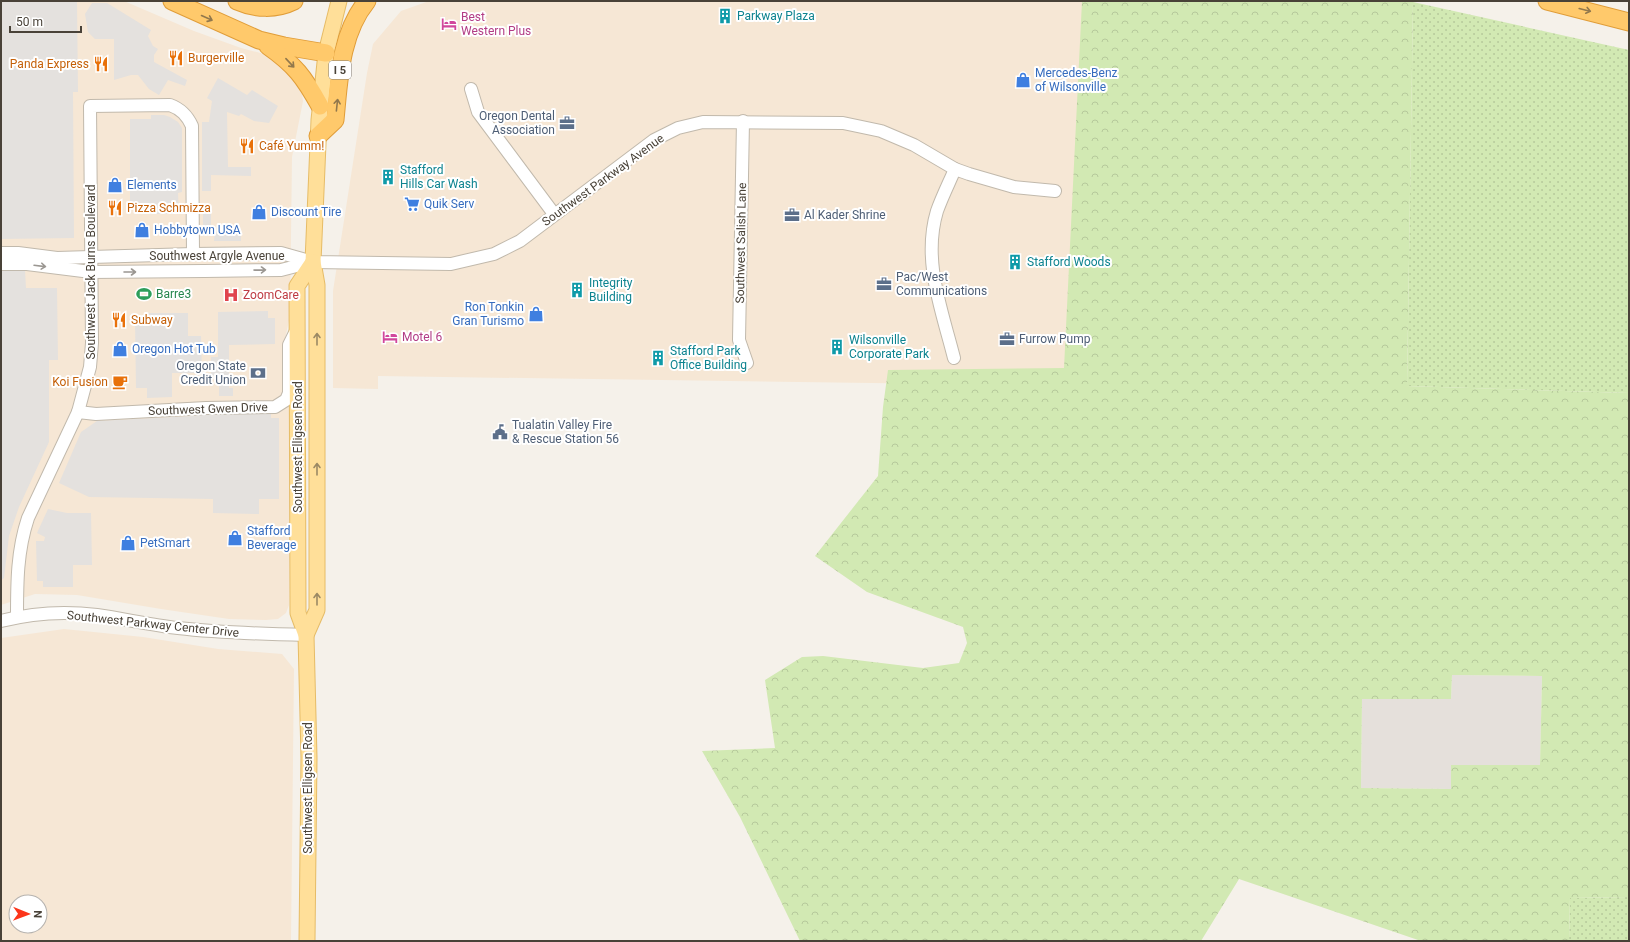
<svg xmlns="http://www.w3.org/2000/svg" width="1630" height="942" font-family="Roboto,sans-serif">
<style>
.commercial{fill:#f6e7d5;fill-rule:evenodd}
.industrial{fill:#e5e0db}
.grass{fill:url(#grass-dots)}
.forest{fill:url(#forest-crowns);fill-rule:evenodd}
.parking{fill:#e4e1de}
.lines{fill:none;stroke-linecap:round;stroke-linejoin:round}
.minor-casing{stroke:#c1b9ac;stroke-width:14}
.major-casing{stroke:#e6bc67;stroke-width:17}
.highway-casing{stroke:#e09d39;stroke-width:19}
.minor{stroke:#fff;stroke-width:12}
.major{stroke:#ffdf99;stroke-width:15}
.highway{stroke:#ffc96b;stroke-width:17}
.oneway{stroke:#92784c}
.oneway2{stroke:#9b9792}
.oneway3{stroke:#9b8964}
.labels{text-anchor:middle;stroke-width:4;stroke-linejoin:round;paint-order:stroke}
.shield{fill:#fff;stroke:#807b74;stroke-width:1}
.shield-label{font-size:11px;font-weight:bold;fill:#494238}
.culture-label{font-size:12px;fill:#0d838f;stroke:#fff;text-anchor:start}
.hotel-label{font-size:12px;fill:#b23c85;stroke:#fff;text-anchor:start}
.food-label{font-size:12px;fill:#c56008;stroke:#fff;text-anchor:start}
.shop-label{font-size:12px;fill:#366cbe;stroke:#fff;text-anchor:start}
.service-label{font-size:12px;fill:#4e5e75;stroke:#fff;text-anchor:start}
.street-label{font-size:12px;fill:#494238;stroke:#fff}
.leisure-label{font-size:12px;fill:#27864d;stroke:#fff;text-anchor:start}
.health-label{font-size:12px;fill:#be3a42;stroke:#fff;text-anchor:start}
</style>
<defs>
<pattern id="grass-dots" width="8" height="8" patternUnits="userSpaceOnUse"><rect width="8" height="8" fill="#d2e9b3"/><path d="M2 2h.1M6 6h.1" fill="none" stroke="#b6c99b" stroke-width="1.8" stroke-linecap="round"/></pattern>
<pattern id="forest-crowns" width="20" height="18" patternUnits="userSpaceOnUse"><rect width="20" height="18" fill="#d2e9b3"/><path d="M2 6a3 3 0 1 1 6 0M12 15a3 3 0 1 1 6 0" fill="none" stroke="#b6c99b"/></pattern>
</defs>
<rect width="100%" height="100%" fill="#f5f1ea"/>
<g class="commercial">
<polygon points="1,1 124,1 194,31 241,48 268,55 300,81 303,101 292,157 290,316 285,339 285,393 291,404 289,605 286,613 278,619 266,620 229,619 161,609 77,595 35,594 1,605"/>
<polygon points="429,1 1084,1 1080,386 378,376 378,389 333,388 333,291 367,73 373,44 401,11"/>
<path d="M64 629 143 637 218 649 282 654 294 669 291 941H1V638ZM16 902H40V926H16Z"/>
</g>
<polygon class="industrial" points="1452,675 1542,676 1540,766 1451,765 1451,789 1361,788 1362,699 1451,699"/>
<g class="grass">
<polygon points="1413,2 1629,50 1629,393 1407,386"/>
<polygon points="1629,897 1629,941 1569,941 1570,898"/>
</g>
<path class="forest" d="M1082 1 1413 2 1407 386 1629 393V897L1570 898 1569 941H1421L1239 879 1201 941H800L740 817 702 751 775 748 765 680 802 657 823 656 923 668 959 663 967 643 963 627 867 592 815 556 878 476 883 407 888 370 1064 368ZM1452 675 1542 676 1540 765H1451V789L1361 788 1362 699H1451Z"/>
<g class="parking">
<polygon points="1,1 77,1 78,92 73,92 74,238 1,239"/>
<polygon points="92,3 107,3 151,30 148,36 153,46 158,49 154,55 154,62 187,80 185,86 168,80 159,95 149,89 138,75 131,75 114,80 114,39 95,39 88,32 85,14"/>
<polygon points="218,78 247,95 252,90 278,106 269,123 254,121 241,114 239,116 227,112 228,167 251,167 251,176 211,175 211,191 202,191 202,122 209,122 212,101 207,98"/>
<polygon points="151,115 164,115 170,117 178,122 182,128 182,192 178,193 179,214 139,214 139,207 130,207 130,119 151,119"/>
<polygon points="203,212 211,212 211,232 203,231"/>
<polygon points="215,232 241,232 241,241 214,241"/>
<polygon points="1,270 25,270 26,288 57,288 58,360 49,360 49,442 19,507 9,536 4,578 1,580"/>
<polygon points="268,311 268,318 275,318 275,344 229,345 229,388 233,388 233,396 219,396 219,376 211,376 211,357 218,357 218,312"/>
<polygon points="144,313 188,313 188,336 201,336 202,373 172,373 172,397 147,398 147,388 136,388 135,320 144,320"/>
<polygon points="224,410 271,410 271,418 279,418 279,499 259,499 259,514 213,513 213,499 89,497 59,483 81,432 97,421 193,416"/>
<polygon points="48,509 67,513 91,513 92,565 73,565 73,587 43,587 43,581 37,581 36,541 44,541 45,537 37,533"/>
</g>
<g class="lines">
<g class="minor-casing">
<g id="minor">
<polyline points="471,89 478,112 554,214"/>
<polyline points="743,121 739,340 747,363"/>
<polyline points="1,253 18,253 57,258 193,254 281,253 313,262 451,264 494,254 520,241 654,140 678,128 703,122 843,123 881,131 914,145 955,169 969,174 1014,187 1055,191"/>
<polyline points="1,264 27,264 91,272 204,271 281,270 312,262"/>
<path d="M954 358C942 310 922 261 937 211 942 197 949 183 955 169"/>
<polyline points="78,412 96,414 206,408 275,407 286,400 289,393 289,345 297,329"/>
<path d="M17 617C17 583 17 551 28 518L78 412 90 367 92 343 90 106 170 105C181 109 187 115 192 126L193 254"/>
<path d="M1 621C32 613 66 611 97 615 125 619 151 625 178 628 221 633 263 634 306 635"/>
</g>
</g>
<g class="major-casing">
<g id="major">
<polyline points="306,635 317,610 317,285 313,262 319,120 326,53 339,1"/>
<polyline points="307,941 309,758 306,635 298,613 297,286 313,262"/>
</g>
</g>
<g class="highway-casing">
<g id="highway">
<polyline points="172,1 259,40 284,46 326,53"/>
<path d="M237 1C255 9 276 10 294 1"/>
<polyline points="1547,1 1629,22"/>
<path d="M268 46C295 65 304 77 320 106"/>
<path d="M318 136 335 120C339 80 340 34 367 1"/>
</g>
</g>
<use href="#minor" class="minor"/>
<use href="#major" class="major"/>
<use href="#highway" class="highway"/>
</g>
<defs><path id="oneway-shaft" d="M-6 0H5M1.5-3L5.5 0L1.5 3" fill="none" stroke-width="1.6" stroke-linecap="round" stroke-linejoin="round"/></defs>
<g class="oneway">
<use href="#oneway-shaft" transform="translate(1585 10) rotate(14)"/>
<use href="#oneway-shaft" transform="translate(207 18) rotate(24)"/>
<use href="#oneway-shaft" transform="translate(290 63) rotate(47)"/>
<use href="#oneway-shaft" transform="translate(337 105) rotate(-84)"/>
</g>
<g class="oneway2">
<use href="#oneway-shaft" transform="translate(40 266) rotate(7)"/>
<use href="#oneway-shaft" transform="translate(260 270) rotate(-1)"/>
<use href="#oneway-shaft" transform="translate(130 272)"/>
</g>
<g class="oneway3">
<use href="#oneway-shaft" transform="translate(317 339) rotate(-90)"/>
<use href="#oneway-shaft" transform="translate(317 469) rotate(-90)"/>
<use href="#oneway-shaft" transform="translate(317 599) rotate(-90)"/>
</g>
<defs>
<g id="building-bare" transform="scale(1.2)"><path d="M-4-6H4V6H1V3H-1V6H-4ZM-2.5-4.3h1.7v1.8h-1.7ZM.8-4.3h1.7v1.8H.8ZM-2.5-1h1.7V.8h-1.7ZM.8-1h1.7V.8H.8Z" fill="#0f9aa8" stroke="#fff" stroke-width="2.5" paint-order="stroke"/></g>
<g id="hotel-bare" transform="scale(1.2)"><path d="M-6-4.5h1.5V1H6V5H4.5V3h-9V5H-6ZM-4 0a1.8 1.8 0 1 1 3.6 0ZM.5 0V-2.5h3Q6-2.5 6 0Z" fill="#d1479c" stroke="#fff" stroke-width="2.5" paint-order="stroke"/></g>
<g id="restaurant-bare" transform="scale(1.2)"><path d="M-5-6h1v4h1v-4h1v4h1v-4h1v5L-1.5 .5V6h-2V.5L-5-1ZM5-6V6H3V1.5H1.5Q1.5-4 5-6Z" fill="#e8710a" stroke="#fff" stroke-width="2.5" paint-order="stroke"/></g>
<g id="shop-bare" transform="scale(1.2)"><path d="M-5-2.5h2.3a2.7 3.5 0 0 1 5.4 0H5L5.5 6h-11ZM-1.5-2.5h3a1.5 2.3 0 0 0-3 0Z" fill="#3f7fe0" stroke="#fff" stroke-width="2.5" paint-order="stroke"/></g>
<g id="office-bare" transform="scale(1.2)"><path d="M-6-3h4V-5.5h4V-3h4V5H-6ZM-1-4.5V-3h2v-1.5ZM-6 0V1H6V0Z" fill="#5c6f8a" stroke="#fff" stroke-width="2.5" paint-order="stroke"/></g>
<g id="supermarket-bare" transform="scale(1.2)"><path d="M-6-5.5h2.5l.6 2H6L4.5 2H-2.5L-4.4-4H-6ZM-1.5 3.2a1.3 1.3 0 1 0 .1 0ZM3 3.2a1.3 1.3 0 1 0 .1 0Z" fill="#3f7fe0" stroke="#fff" stroke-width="2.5" paint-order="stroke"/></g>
<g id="stadium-bare" transform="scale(1.2)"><path d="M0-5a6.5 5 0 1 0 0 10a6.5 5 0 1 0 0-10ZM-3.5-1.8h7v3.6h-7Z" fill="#2e9e5b" stroke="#fff" stroke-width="2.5" paint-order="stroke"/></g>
<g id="hospital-bare" transform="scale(1.2)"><path d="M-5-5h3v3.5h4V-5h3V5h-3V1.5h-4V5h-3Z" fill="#e0444e" stroke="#fff" stroke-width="2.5" paint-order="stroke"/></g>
<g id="bank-bare" transform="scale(1.2)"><path d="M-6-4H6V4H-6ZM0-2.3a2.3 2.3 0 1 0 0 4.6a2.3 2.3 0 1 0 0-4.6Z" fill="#5c6f8a" stroke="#fff" stroke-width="2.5" paint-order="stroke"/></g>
<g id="cafe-bare" transform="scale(1.2)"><path d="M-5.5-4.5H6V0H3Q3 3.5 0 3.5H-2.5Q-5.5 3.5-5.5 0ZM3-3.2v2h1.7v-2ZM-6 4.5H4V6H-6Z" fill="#e8710a" stroke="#fff" stroke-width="2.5" paint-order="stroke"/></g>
<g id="civic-bare" transform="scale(1.2)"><path d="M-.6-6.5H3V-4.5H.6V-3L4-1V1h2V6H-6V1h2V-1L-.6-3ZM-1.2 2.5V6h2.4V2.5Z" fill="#5c6f8a" stroke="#fff" stroke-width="2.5" paint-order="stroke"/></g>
</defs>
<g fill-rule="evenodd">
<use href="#building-bare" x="725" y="16"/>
<use href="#hotel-bare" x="449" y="24"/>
<use href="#restaurant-bare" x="176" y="58"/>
<use href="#restaurant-bare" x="101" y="64"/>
<use href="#shop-bare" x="1023" y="80"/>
<use href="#office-bare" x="567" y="123"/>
<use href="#restaurant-bare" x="247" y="146"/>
<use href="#building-bare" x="388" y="177"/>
<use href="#shop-bare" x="115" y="185"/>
<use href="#supermarket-bare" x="412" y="204"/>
<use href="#restaurant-bare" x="115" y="208"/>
<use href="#shop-bare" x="259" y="212"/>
<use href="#office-bare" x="792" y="215"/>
<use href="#shop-bare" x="142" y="230"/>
<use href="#building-bare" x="1015" y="262"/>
<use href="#office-bare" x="884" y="284"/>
<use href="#building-bare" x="577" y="290"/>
<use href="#stadium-bare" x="144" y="294"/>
<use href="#hospital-bare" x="231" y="295"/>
<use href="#shop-bare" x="536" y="314"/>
<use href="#restaurant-bare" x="119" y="320"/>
<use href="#hotel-bare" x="390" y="337"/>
<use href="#office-bare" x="1007" y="339"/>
<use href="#building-bare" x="837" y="347"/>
<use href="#shop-bare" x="120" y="349"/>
<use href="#building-bare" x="658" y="358"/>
<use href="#bank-bare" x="258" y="373"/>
<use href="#cafe-bare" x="120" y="382"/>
<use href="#civic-bare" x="500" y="432"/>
<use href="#shop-bare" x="235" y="538"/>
<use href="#shop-bare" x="128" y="543"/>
</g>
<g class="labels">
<rect class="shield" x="329" y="61" width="22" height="18" rx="3"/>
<g class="shield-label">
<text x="340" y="74">I 5</text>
</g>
<g class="culture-label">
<text x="737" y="20">Parkway Plaza</text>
<text x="400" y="174">Stafford<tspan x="400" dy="14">Hills Car Wash</tspan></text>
<text x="1027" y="266">Stafford Woods</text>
<text x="589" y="287">Integrity<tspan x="589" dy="14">Building</tspan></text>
<text x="849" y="344">Wilsonville<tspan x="849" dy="14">Corporate Park</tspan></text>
<text x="670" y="355">Stafford Park<tspan x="670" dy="14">Office Building</tspan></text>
</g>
<g class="hotel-label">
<text x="461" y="21">Best<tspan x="461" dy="14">Western Plus</tspan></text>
<text x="402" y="341">Motel 6</text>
</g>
<g class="food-label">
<text x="188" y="62">Burgerville</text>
<text x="89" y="68" text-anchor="end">Panda Express</text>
<text x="259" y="150">Café Yumm!</text>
<text x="127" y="212">Pizza Schmizza</text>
<text x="131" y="324">Subway</text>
<text x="108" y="386" text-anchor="end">Koi Fusion</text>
</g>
<g class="shop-label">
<text x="1035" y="77">Mercedes-Benz<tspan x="1035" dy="14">of Wilsonville</tspan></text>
<text x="127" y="189">Elements</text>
<text x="424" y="208">Quik Serv</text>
<text x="271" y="216">Discount Tire</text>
<text x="154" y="234">Hobbytown USA</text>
<text x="524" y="311" text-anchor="end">Ron Tonkin<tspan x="524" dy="14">Gran Turismo</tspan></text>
<text x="132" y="353">Oregon Hot Tub</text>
<text x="247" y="535">Stafford<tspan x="247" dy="14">Beverage</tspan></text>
<text x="140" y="547">PetSmart</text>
</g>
<g class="service-label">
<text x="555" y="120" text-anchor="end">Oregon Dental<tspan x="555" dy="14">Association</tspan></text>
<text x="804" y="219">Al Kader Shrine</text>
<text x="896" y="281">Pac/West<tspan x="896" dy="14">Communications</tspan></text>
<text x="1019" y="343">Furrow Pump</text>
<text x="246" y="370" text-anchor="end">Oregon State<tspan x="246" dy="14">Credit Union</tspan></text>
<text x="512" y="429">Tualatin Valley Fire<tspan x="512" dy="14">&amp; Rescue Station 56</tspan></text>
</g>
<g class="street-label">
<text transform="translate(603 180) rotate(-36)" y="4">Southwest Parkway Avenue</text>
<text transform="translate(741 243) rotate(-89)" y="4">Southwest Salish Lane</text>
<text x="217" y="260">Southwest Argyle Avenue</text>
<text transform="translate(91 272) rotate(-90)" y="4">Southwest Jack Burns Boulevard</text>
<text transform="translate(208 409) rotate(-2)" y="4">Southwest Gwen Drive</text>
<text transform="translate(298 447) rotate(-90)" y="4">Southwest Elligsen Road</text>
<text transform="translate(153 624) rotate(6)" y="4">Southwest Parkway Center Drive</text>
<text transform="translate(308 788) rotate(-90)" y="4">Southwest Elligsen Road</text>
</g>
<g class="leisure-label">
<text x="156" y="298">Barre3</text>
</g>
<g class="health-label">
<text x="243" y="299">ZoomCare</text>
</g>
</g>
<rect width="1630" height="942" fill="none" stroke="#494238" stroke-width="4"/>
<g transform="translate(28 914) rotate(91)"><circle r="19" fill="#ffffff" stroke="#b6b3af"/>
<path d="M0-3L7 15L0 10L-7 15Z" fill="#fc351a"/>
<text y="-6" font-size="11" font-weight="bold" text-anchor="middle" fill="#494238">N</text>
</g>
<path d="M10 26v6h71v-6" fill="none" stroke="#494238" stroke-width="2"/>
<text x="16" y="26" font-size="12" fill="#494238" stroke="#ffffff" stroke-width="3" paint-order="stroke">50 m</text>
</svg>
